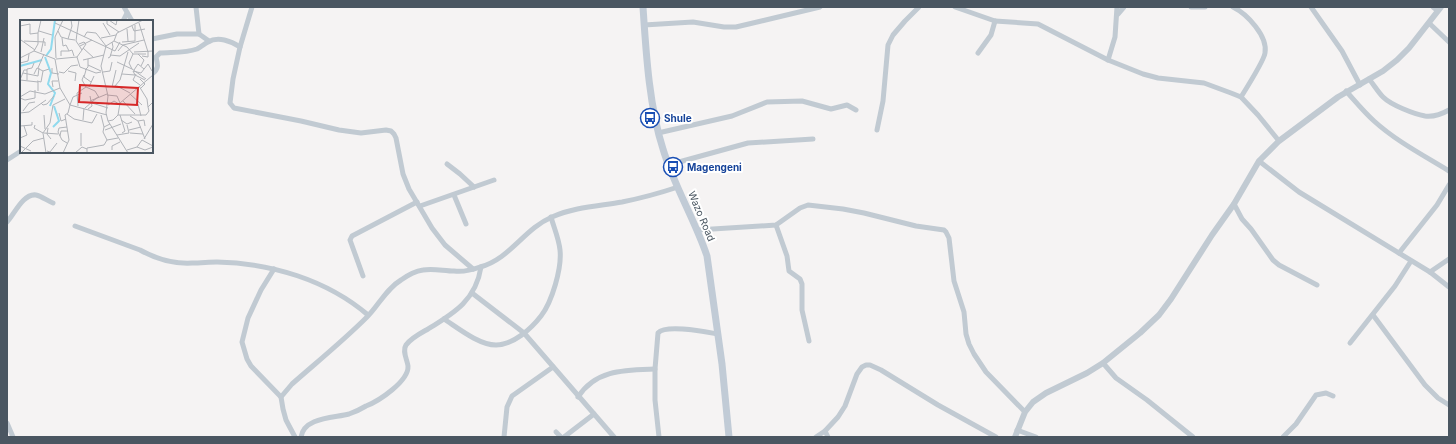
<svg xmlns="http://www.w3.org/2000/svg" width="1456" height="444" font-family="Inter,sans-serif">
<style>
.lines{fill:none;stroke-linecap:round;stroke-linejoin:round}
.minor{stroke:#c1cad2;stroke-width:5}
.tertiary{stroke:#c1cad2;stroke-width:6}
.secondary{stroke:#c1cbd6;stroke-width:7}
.labels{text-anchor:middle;stroke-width:4;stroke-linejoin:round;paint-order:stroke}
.transit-label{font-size:10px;font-weight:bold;fill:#164399;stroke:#fff;text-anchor:start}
.street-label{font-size:10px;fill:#4a5661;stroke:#fff}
.inset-river{fill:none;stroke:#90daee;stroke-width:2}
.inset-road{fill:none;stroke:#b1b4b9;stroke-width:1}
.view{fill:#d62828;fill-opacity:0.15;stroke:#d62828;stroke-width:2}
.inset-edge{fill:none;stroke:#4a5661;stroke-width:2}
</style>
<rect width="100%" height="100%" fill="#f5f3f3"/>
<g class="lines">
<g class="minor">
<polyline points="124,7 132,21"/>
<polyline points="196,7 199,34 209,41"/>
<polyline points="955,7 995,21 1038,24 1108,60 1143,74 1158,78 1204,83 1231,93 1241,97 1258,115 1279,141"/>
<polyline points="1191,7 1205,7"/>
<path d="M1233 7C1247 14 1268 36 1265 53 1264 60 1246 89 1241 97"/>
<polyline points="1311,7 1342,51 1360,85"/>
<polyline points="1433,7 1438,11"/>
<polyline points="1118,14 1124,7"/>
<polyline points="123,21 127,13"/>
<polyline points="1429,23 1449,42"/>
<polyline points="644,25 693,22 724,27 736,27 820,7"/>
<polyline points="152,39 177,34 199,34"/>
<polyline points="240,47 252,7"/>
<polyline points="978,53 991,35 995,21"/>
<polyline points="1108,60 1115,37 1117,7"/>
<path d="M152 74C159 69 158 65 156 57L160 53C172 52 186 53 197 49 201 47 204 44 208 42 218 36 231 41 240 47L233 79 230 103 234 108 301 121 339 130 361 133 386 130 391 131 394 134 396 138 403 174 409 189 432 228 445 245 473 269"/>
<path d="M1369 79C1374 85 1378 92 1383 97 1391 105 1414 114 1425 116 1433 117 1442 114 1449 110"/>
<path d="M1346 91C1355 101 1364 112 1374 121 1396 141 1423 155 1449 171"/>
<polyline points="877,130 883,101 888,45 893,35 905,21 919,7"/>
<polyline points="658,133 732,116 767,102 802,101 831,109 847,105 856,110"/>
<polyline points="7,160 21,151"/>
<polyline points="1259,161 1299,192 1430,272 1449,287"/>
<polyline points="447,164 460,174 474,187"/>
<polyline points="668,165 748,143 813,139"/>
<polyline points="454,195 466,224"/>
<polyline points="1234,204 1242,219 1251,229 1273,260 1279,265 1317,285"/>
<polyline points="420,206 494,180"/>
<path d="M7 222C14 215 23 193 36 195 41 196 48 201 53 203"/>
<polyline points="776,225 787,256 789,271 800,279 802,284 802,310 809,341"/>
<path d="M75 226 140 250C156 259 174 264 192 263 201 263 209 262 217 262 271 263 327 280 368 315"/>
<polyline points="697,230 776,225 800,208 808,205 843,209 864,213 916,226 944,230 946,232 949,238 954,281 964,312 966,334 969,344 974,354 986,372 1025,412"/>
<polyline points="1399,253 1437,205 1449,185"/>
<polyline points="274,269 261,290 248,318 242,342 247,359 251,366 281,397 283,409 286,420 295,437"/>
<polyline points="1430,272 1449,259"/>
<polyline points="363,276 350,240 352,236 417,202"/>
<polyline points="472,293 524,333 614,437"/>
<polyline points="1373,315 1425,385 1438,398 1449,405"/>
<path d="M444 319C458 328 479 345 496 345 513 345 531 329 541 316 552 302 562 268 560 250 559 239 554 228 551 217"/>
<polyline points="1350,343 1395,286 1411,261"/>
<polyline points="1103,363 1116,378 1147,400 1193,437"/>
<path d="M281 397 292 384C317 362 343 341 367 317 379 305 386 289 401 280 408 275 416 271 423 270 433 268 444 271 454 271 462 272 472 270 480 267 510 259 524 229 552 217 574 207 599 206 622 202 642 198 660 193 678 187"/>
<path d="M578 397C596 369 626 370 655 369"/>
<polyline points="7,423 13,437"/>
<polyline points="1017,430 1036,437"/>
<polyline points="825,431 828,437"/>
<polyline points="556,432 561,437"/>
<path d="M301 437C304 417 334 418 349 414 355 412 361 409 366 406 379 401 409 381 408 366 407 359 402 351 406 345 411 338 421 333 428 329 454 313 476 300 481 267"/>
<polyline points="504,437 507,407 512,396 553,367"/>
<polyline points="564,437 594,414"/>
<path d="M659 437 655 400V369L658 333C666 324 706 332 718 334"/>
<polyline points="816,437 825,431 838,417 845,406 857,374 862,367 866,365 870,365 881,370 938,405 996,437"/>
<polyline points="1283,437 1296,424 1316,395 1326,393 1333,396"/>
</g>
<polyline class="tertiary" points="1015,437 1025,412 1033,402 1046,393 1087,373 1103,363 1140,333 1159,315 1171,299 1212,235 1234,204 1259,161 1279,141 1338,97 1383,71 1397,60 1409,48 1441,7"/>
<path class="secondary" d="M643 7C646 52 649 106 663 149 674 186 695 220 707 256L722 364 729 437"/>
</g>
<defs>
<g id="bus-ring" transform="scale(1)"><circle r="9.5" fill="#fff" stroke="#1a4fb4" stroke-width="1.5"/><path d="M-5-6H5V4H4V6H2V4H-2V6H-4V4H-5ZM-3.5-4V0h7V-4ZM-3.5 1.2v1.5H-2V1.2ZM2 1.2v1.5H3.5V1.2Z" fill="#1a4fb4"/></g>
</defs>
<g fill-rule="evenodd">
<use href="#bus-ring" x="650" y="118"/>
<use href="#bus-ring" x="673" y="167"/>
</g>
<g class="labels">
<g class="transit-label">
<text x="664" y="122">Shule</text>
<text x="687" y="171">Magengeni</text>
</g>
<g class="street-label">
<text transform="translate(702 216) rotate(67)" y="4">Wazo Road</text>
</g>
</g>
<g transform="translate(20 20)">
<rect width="133" height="133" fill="#f5f3f3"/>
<path class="inset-river" d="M26 36 31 29 35 0M25 37 31 53 28 64 35 73 30 86M0 46 22 40M33 107 39 101 34 86"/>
<path class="inset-road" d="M51 0 52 6 48 19 55 20M87 0V4L99 12M89 0 96 5 97 0M35 3 95 31 100 22M83 3 90 15M119 3 128 32M0 6 10 4V14L18 13 21 0M112 6 114 11 125 9M107 9 108 21M19 11 32 15M38 11 41 17 48 19M57 13 59 0M64 17 67 12 76 13 86 26M42 18 43 26 46 25 49 31 52 30 54 36M81 18 96 15M1 20 15 30M4 21 25 22V26M94 21 107 27 113 34 109 43 112 49 126 59M102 22 115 21V5M59 24 64 22 66 24 62 30M60 26 72 20M63 28 74 38M14 31 18 24V13M98 31 103 25 124 20M21 32 24 18M114 32 133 31M113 34H126M118 34 124 40 121 46M90 35 100 36 119 23M41 36V31H49M122 36 128 37V31M57 37 60 47 76 53 81 52M0 38 14 31 35 39 40 68M36 38 35 17 43 0M88 38 90 37 93 27 92 22M36 39 57 37 62 30 56 21 57 13M63 40 84 35M97 42 112 49M0 43 8 41 9 34M68 45 81 51M18 48 24 34M32 48V53L39 54M65 50 68 47V39M66 50 64 57 71 62M114 50 118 44 124 49M48 51 56 53 55 61M39 52 44 53 51 46 58 45M83 52 90 51 92 42M3 53 18 56 19 48M14 54 17 48 23 51M102 54 115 55 125 60M116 54 113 60 120 65M64 55 62 60 66 67M115 55 113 51 121 53 128 44 132 51M120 59 125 64 121 68M0 60 18 62V71M0 60 4 50H7M7 60V49L12 48 14 43M17 61 21 62 23 51 29 49M95 66 100 60 108 32M119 66 127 79 128 87M33 67 32 61H38M69 67 74 56M86 67 97 66 110 73M92 67 96 50M110 74 122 85M87 75 97 76 100 83M0 77 10 71 25 74 40 68 50 85 87 95M0 78 5 80 15 78V70M70 81 87 74M103 81 115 94M21 83 23 85 27 84 34 76M72 83 88 88M118 84 121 96M50 85 53 77 62 73M88 85 94 81 99 84M58 86 57 73 66 67 75 71 78 76M65 88 79 76M68 89 72 86 70 76M3 91 9 83 15 82M0 93 9 92 26 80M39 93 41 101 46 99M47 94 54 99 72 103 77 94M24 95 25 109M81 95 84 107M98 95H126L129 91 128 87 133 82M100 95 105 111 102 113M110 96 118 101 125 119M63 100 64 88M101 100 107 104 112 102M88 101 93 100 98 95 100 83 133 55M118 101 124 100 125 106M15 105 14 108 23 113M0 106 12 105V102M28 108 27 114 31 119M85 110 101 104M109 110 121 107M24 113 38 114M61 113V126M110 113 123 114M97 115 109 113 107 105M40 116 41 111H48M0 118 7 115 4 106M124 119 133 104M87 120 83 112 84 107 90 104M47 123 42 120 38 112 39 108 47 107M0 126 11 131M117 127 125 130 133 127M92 130V126L100 122M107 130 117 127 122 120 133 126M27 131 30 132 37 123M1 133 13 121 24 118M26 133 23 113 30 103 33 85 45 79M43 133 49 120 45 95 48 93 50 85M55 133 62 127 67 129M67 133V128L84 125 87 120 98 118M108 133 88 101 86 93 88 76 81 46 86 26 94 21 97 13 123 0"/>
<path class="view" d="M60 65 118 68 117 85 59 82Z"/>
<rect width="133" height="133" class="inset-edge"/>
</g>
<rect width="1456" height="444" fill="none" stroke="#4a5661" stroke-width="16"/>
</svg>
